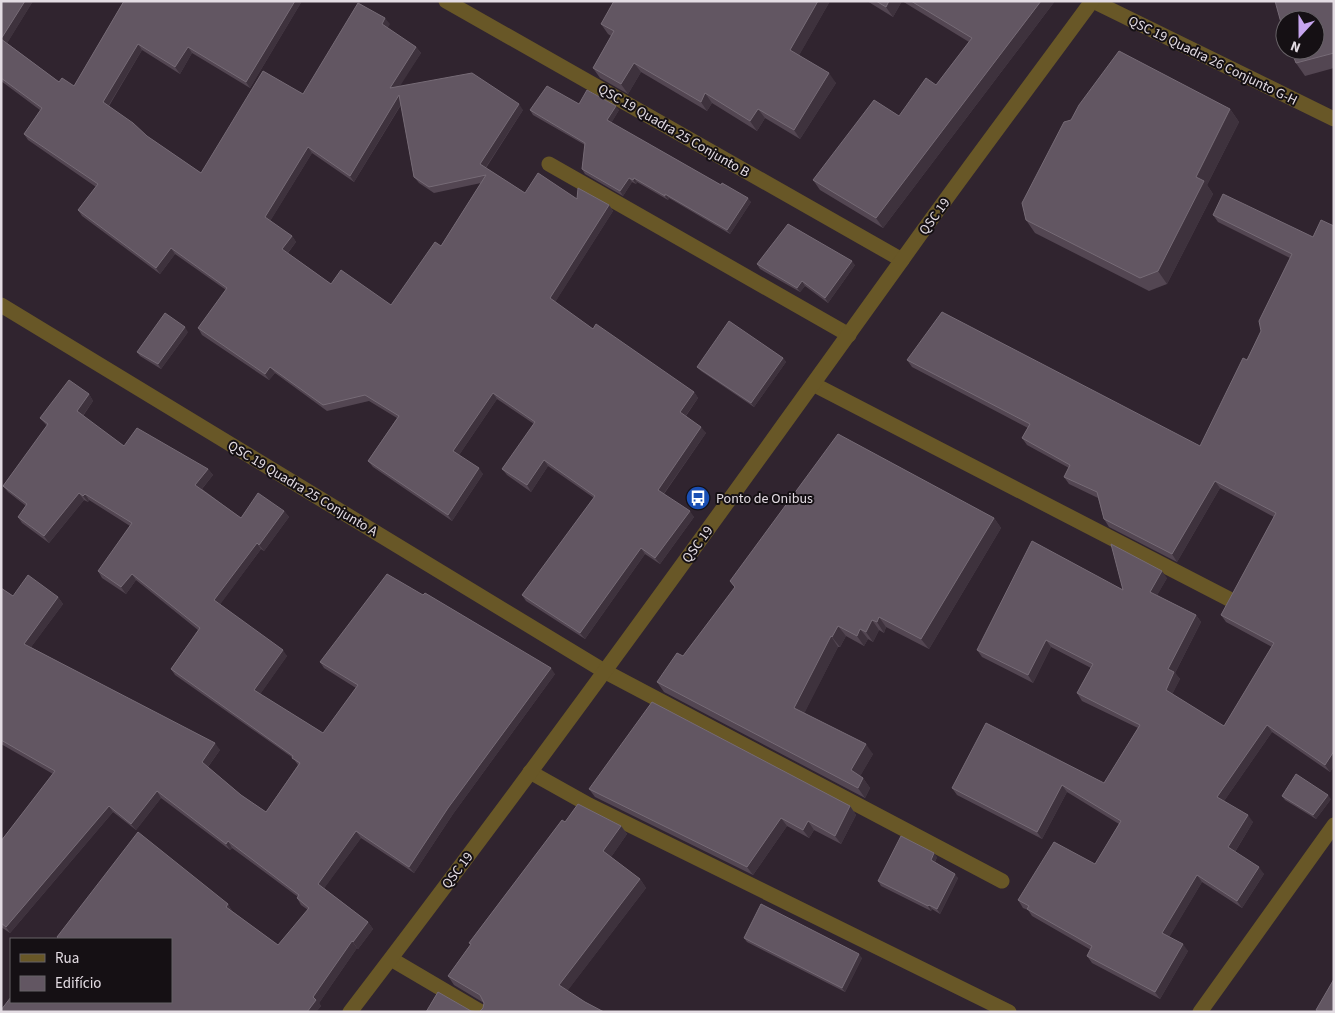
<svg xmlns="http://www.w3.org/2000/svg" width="1335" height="1013" font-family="'Source Sans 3',sans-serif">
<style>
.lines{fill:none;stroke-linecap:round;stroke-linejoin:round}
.minor{stroke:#685727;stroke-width:15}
.wall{fill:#534652;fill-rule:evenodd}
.shaded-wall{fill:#3e323d}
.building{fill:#625662;stroke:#766b76;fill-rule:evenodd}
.labels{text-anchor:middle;stroke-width:4;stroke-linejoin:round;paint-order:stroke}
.street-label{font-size:14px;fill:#e3dce3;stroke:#151014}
.poi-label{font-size:14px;fill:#e3dce3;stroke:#151014;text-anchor:start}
</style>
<rect width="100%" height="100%" fill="#30242f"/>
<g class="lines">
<g class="minor">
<polyline points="446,1 902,260"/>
<polyline points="1093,1 1334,119"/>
<polyline points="549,164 849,335"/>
<polyline points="1,305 604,671 1002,881"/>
<polyline points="813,384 1229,599"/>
<polyline points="530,772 589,805 1009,1012"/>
<polyline points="391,959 481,1012"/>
<path d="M350 1012C539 765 721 512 902 260 964 173 1029 87 1092 1"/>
<polyline points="1200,1012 1334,825"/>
</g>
</g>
<g class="wall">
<path d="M1 1H33L7 43 59 82 74 86 124 1H302L250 88 192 53 180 74 142 50 109 106 147 136 201 173 303 94 390 24 387 28 416 47 421 53 399 86 523 110 486 168 525 193 577 199 609 205 613 211 555 302 593 329 694 392 698 398 686 416 706 433 664 494 694 517 660 564 645 554 585 639 526 601 522 595 594 498 548 466 531 492 507 475 502 469 534 424 497 399 459 455 483 474 452 521 373 467 368 461 397 418 369 401 327 411 275 373 269 380 202 335 198 328 226 290 175 254 160 274 82 216 78 210 96 187 28 140 24 134 40 110 1 81ZM401 105 414 177 419 183 434 193 481 183 441 246 391 305 331 284 288 253 296 242 292 236 270 221 312 153 354 182Z"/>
<polygon points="614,1 830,1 799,55 836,83 800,139 765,118 757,131 712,103 707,111 641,72 628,94 600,78 593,68 611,36 608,34 601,24"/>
<polygon points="867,1 902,1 893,17"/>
<polygon points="902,1 1055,1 883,228 820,190 813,180 899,116 936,85 969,42"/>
<polygon points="1334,1 1334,68 1305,76 1296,63"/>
<polygon points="579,104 619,110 611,123 751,202 730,234 669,198 668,200 637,182 636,184 632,182 623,196 585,174 582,169 585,145 533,115 530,110"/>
<polygon points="1230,109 1239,122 1207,185 1213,194 1167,284 1149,291 1035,233 1026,220"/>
<polygon points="1213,215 1313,237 1334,226 1334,766 1330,772 1272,732 1224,801 1253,822 1235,852 1264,874 1242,908 1202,882 1169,937 1188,951 1160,999 1092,963 1087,956 1091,950 1032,916 1028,910 1023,908 1018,900 1095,864 1119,824 1067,792 1042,839 957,795 952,788 1104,783 1138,728 1082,701 1077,693 1091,668 1051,647 1033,683 982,657 977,650 1123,590 1167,578 1157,595 1196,615 1201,622 1175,673 1180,679 1172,694 1224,726 1272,647 1226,622 1221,615 1274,517 1220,488 1177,562 1109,527 1104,519 1098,498 1069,484 1064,477 1069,468 1027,445 1022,438 1028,428 912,367 907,360 1200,446 1247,360 1261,331 1290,258 1218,222"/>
<polygon points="757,264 855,265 828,303 805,286 800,292 760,269"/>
<polygon points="188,332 161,369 140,356 137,352"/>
<polygon points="783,358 786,362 754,407 701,371 697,367"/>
<polygon points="89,394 93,401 83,416 124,446 208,469 213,475 202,489 241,518 284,511 289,517 264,551 261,549 220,604 287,656 260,694 323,733 356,688 324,668 320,662 555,674 453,814 414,873 361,838 324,888 368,922 373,929 358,949 357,948 319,1003 321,1006 316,1012 1,1012 11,1002 171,939 58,939 57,937 228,904 232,911 278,945 308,910 301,905 297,898 298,897 232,848 230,850 161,798 136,830 113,812 10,933 1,927 1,841 53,774 1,744 1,588 13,596 58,597 63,604 31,647 220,750 208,767 241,795 266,812 298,765 293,758 175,675 171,669 198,630 136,580 126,594 102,578 98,571 130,526 89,500 88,502 84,500 49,543 22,523 18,517 26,506 8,492 3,486 47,426 40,418"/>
<polygon points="994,518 1001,528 929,649 886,627 884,633 879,630 873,642 868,639 864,646 846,636 840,647 838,647 804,713 873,754 860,776 863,778 870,788 865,798 664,692 657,682 683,656 735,588 730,581"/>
<polygon points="589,789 850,806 856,815 841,844 814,830 809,838 787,826 753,875 595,797"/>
<polygon points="1282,796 1331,799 1316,819 1285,800"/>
<polygon points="578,804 621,826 627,834 611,857 640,879 646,888 567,991 585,1002 604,1012 426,1012 438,992 471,1011 479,1012 483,1008 484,1003 454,985 448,976 471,944 469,943 562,820 565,822"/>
<polygon points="937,857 935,862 958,878 940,914 932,909 931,911 881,886 878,881"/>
<polygon points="744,938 862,958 845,992 747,942"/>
</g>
<g class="shaded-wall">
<polygon points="25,1 33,1 6,45 1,39"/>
<polygon points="295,1 302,1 250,88 246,82"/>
<polygon points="818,1 830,1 797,59 790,50"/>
<polygon points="889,1 902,1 893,17 886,7"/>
<polygon points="1041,1 1055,1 883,228 876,218"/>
<polygon points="385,18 390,24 386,30 382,24"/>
<polygon points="138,44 142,50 107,108 103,102"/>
<polygon points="188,47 192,53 180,74 175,67"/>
<polygon points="416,47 421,53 395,94 390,88"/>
<polygon points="634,63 641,72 628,94 621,84"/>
<polygon points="829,73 836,83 800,139 794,130"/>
<polygon points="705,93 712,103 707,111 701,102"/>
<polygon points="399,95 403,101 354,182 350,176"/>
<polygon points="519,104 523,110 484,170 480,164"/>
<polygon points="616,106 619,110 610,125 607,120"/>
<polygon points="758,109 765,118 757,131 750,121"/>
<polygon points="1230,109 1239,122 1207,185 1213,194 1167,284 1158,271 1196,177"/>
<polygon points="308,147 312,153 269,223 265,217"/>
<polygon points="629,178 632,182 623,196 620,191"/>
<polygon points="634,178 637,182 636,184 633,180"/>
<polygon points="665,194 669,198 668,200 665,196"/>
<polygon points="748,198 751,202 730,234 727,230"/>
<polygon points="609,205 613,211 554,304 550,298"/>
<polygon points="292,236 296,242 286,255 282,249"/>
<polygon points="171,248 175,254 160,274 156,268"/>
<polygon points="852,261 855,265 828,303 825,298"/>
<polygon points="802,281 805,286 800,292 797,288"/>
<polygon points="185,327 188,332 161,369 158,364"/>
<polygon points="783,358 786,362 754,407 751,403"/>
<polygon points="270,367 275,373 269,380 265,374"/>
<polygon points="694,392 698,398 684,418 680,412"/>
<polygon points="493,393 497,399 457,458 453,451"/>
<polygon points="89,394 93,401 81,418 77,411"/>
<polygon points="701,427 706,433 662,496 658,490"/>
<polygon points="544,460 548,466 531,492 527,485"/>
<polygon points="479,468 483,474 452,521 448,515"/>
<polygon points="208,469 213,475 200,491 195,485"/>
<polygon points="1215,481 1220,488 1177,562 1172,554"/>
<polygon points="79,493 84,500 49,543 44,536"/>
<polygon points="85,494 89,500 88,502 83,496"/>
<polygon points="284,511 289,517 264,551 259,545"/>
<polygon points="690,511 694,517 660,564 655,558"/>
<polygon points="994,518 1001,528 929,649 921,639"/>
<polygon points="257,543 261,549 219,606 214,600"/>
<polygon points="641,548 645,554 585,639 580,633"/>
<polygon points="1162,571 1167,578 1155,599 1150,592"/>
<polygon points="132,574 136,580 126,594 121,587"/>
<polygon points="58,597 63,604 29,650 24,644"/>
<polygon points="1196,615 1201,622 1175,673 1180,679 1171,697 1166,690 1168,669"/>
<polygon points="879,617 886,627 884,633 877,622"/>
<polygon points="872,620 879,630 873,642 866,632"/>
<polygon points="838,626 846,636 840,647 832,637"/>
<polygon points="860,629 868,639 864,646 857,636"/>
<polygon points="831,636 838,647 802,718 794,708"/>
<polygon points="1046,640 1051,647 1033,683 1028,675"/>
<polygon points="283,650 287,656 259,696 254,690"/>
<polygon points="551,668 555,674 453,814 414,873 409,867 448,808"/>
<polygon points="1267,725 1272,732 1222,804 1217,797"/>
<polygon points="215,743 220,750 207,768 202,762"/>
<polygon points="866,744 873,754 858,780 851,770"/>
<polygon points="1334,751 1334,766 1330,772 1325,765"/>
<polygon points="863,778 870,788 865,798 858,788"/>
<polygon points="1062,785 1067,792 1042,839 1037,832"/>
<polygon points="157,791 161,798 136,830 131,824"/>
<polygon points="1328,795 1331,799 1316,819 1313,815"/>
<polygon points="109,806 113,812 10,933 6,927"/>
<polygon points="850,806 856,815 841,844 835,836"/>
<polygon points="1248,815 1253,822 1233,855 1228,847"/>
<polygon points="781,818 787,826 753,875 747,867"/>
<polygon points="808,821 814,830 809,838 803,830"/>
<polygon points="621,826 627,834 609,860 603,851"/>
<polygon points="356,831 361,838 323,890 318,884"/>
<polygon points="228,841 232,848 230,850 226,844"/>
<polygon points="934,853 937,857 934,864 931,860"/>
<polygon points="1259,867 1264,874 1242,908 1237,901"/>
<polygon points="955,874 958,878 940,914 937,909"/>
<polygon points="1197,875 1202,882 1167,941 1162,933"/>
<polygon points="640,879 646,888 565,994 559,985"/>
<polygon points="228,904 232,911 230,914 226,907"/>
<polygon points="929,905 932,909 931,911 928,906"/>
<polygon points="368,922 373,929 358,949 353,942"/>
<polygon points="352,941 357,948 319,1003 321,1006 316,1012 307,1012 313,997"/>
<polygon points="1183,944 1188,951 1160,999 1155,992"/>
<polygon points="859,954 862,958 845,992 842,988"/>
</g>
<g class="building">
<polygon points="1,1 25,1 1,39"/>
<path d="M124 1H295L246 82 188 47 175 67 138 44 103 102 133 123 147 136 201 173 263 71 303 94 358 3 385 18 382 24 416 47 390 88 472 73 519 104 480 164 525 193 538 173 577 199 578 188 609 205 550 298 593 329 596 324 694 392 680 412 701 427 658 490 690 511 655 558 641 548 580 633 522 595 595 496 544 460 527 485 502 469 535 422 493 393 453 451 479 468 448 515 368 461 399 416 365 395 323 405 270 367 265 374 198 328 227 288 171 248 156 268 78 210 98 184 24 134 42 108 1 78V39L59 82 62 78 74 86ZM399 95 414 177 429 187 486 175 441 246 435 242 391 305 341 270 331 284 282 249 292 236 265 217 308 147 350 176Z"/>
<polygon points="614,1 818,1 790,50 829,73 794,130 758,109 750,121 705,93 701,102 634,63 621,84 593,68 614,31 601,24"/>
<polygon points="876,1 889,1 886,7"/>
<polygon points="911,1 1041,1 876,218 813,180 874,100 899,116 926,78 936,85 972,38"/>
<polygon points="1275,1 1334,1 1334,53 1296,63 1291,50 1315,50 1315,20 1285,20 1285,37"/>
<polygon points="1119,51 1230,109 1196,177 1204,181 1158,271 1140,278 1026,220 1022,203 1064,122 1071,120 1079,105"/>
<polygon points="547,86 579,104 587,90 616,106 607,120 721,185 722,183 748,198 727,230 665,194 665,196 634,178 633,180 629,178 620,191 582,169 585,143 530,110"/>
<polygon points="1223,194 1313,237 1321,220 1334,226 1334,751 1325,765 1267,725 1217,797 1248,815 1228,847 1259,867 1237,901 1197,875 1162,933 1183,944 1155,992 1087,956 1092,946 1027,909 1029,906 1018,900 1054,842 1095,864 1121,821 1062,785 1037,832 952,788 986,723 1104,783 1140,725 1077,693 1093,664 1046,640 1028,675 977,650 1032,541 1123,590 1111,544 1162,571 1150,592 1196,615 1168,669 1174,672 1166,690 1224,726 1274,643 1221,615 1276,513 1215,481 1172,554 1104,519 1097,492 1064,477 1070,465 1022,438 1030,424 907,360 942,312 1200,446 1243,358 1247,360 1261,331 1259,321 1292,254 1213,215"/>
<polygon points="788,224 852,261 825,298 802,281 797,288 757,264"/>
<polygon points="165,313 185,327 158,364 137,352"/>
<polygon points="729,321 783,358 751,403 697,367"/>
<polygon points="69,380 89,394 77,411 124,446 137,428 208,469 195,485 241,518 258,493 284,511 259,545 257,543 214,600 283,650 254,690 323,733 358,685 320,662 387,574 423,595 425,593 551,668 448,808 409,867 356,831 318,884 368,922 353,942 352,941 313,997 316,1000 307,1012 1,1012 1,1010 11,997 11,1002 171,1002 171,939 59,939 57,937 138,832 228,904 226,907 278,945 309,908 297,898 299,895 228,841 226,844 157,791 131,824 109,806 6,927 1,923 1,841 55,771 1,740 1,588 13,596 28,575 58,597 24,644 215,743 202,762 241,795 266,812 300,763 292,758 293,756 171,669 200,628 132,574 121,587 98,571 132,523 85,494 83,496 79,493 44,536 18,517 27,504 3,486 48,424 40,418"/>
<polygon points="838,434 994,518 921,639 879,617 877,622 872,620 866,632 860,629 857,636 838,626 832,637 831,636 794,708 866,744 851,770 863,778 858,788 657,682 677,653 683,656 735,587 730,581"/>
<polygon points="652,702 850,806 835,836 808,821 803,830 781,818 747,867 589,789"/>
<polygon points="1296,774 1328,795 1313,815 1282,796"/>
<polygon points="578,804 621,826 603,851 640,879 559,985 585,1002 604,1012 426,1012 438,992 471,1011 479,1012 483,1008 484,1003 480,995 448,976 471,944 469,943 562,820 565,822"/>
<polygon points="901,836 934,853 931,860 955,874 937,909 929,905 928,906 878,881"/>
<polygon points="761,904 859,954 842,988 744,938"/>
<polygon points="1334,979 1334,1012 1319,1012 1316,1010"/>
</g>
<defs>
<g id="bus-disc" transform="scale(1.25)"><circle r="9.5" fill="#1a4fb4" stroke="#151014"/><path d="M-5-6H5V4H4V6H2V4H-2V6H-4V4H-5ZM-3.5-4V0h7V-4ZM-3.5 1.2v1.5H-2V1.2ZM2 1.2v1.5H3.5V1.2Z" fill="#fff"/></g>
</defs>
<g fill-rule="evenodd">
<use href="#bus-disc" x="698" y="498"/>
</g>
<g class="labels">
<g class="street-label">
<text transform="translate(1213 60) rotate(26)" y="5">QSC 19 Quadra 26 Conjunto G-H</text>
<text transform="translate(674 130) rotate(30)" y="5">QSC 19 Quadra 25 Conjunto B</text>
<text transform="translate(934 216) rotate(-54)" y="5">QSC 19</text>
<text transform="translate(303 488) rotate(31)" y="5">QSC 19 Quadra 25 Conjunto A</text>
<text transform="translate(697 544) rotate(-54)" y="5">QSC 19</text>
<text transform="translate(457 870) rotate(-53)" y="5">QSC 19</text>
</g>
<g class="poi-label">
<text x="716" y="503">Ponto de Onibus</text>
</g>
</g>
<rect width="1335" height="1013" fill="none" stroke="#e3dce3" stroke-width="5"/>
<rect x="10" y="938" width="162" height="65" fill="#151014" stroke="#676267"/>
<rect x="20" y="954" width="25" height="8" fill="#685727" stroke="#676267"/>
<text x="55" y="963" font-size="15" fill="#e3dce3">Rua</text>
<rect x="20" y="976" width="25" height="15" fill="#625662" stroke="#676267"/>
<text x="55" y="988" font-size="15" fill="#e3dce3">Edifício</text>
<g transform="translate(1300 35) rotate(201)"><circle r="24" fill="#151014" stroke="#676267"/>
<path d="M0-4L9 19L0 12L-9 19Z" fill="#c7a6ef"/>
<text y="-8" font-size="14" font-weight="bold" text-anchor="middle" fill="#e3dce3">N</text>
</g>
</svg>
